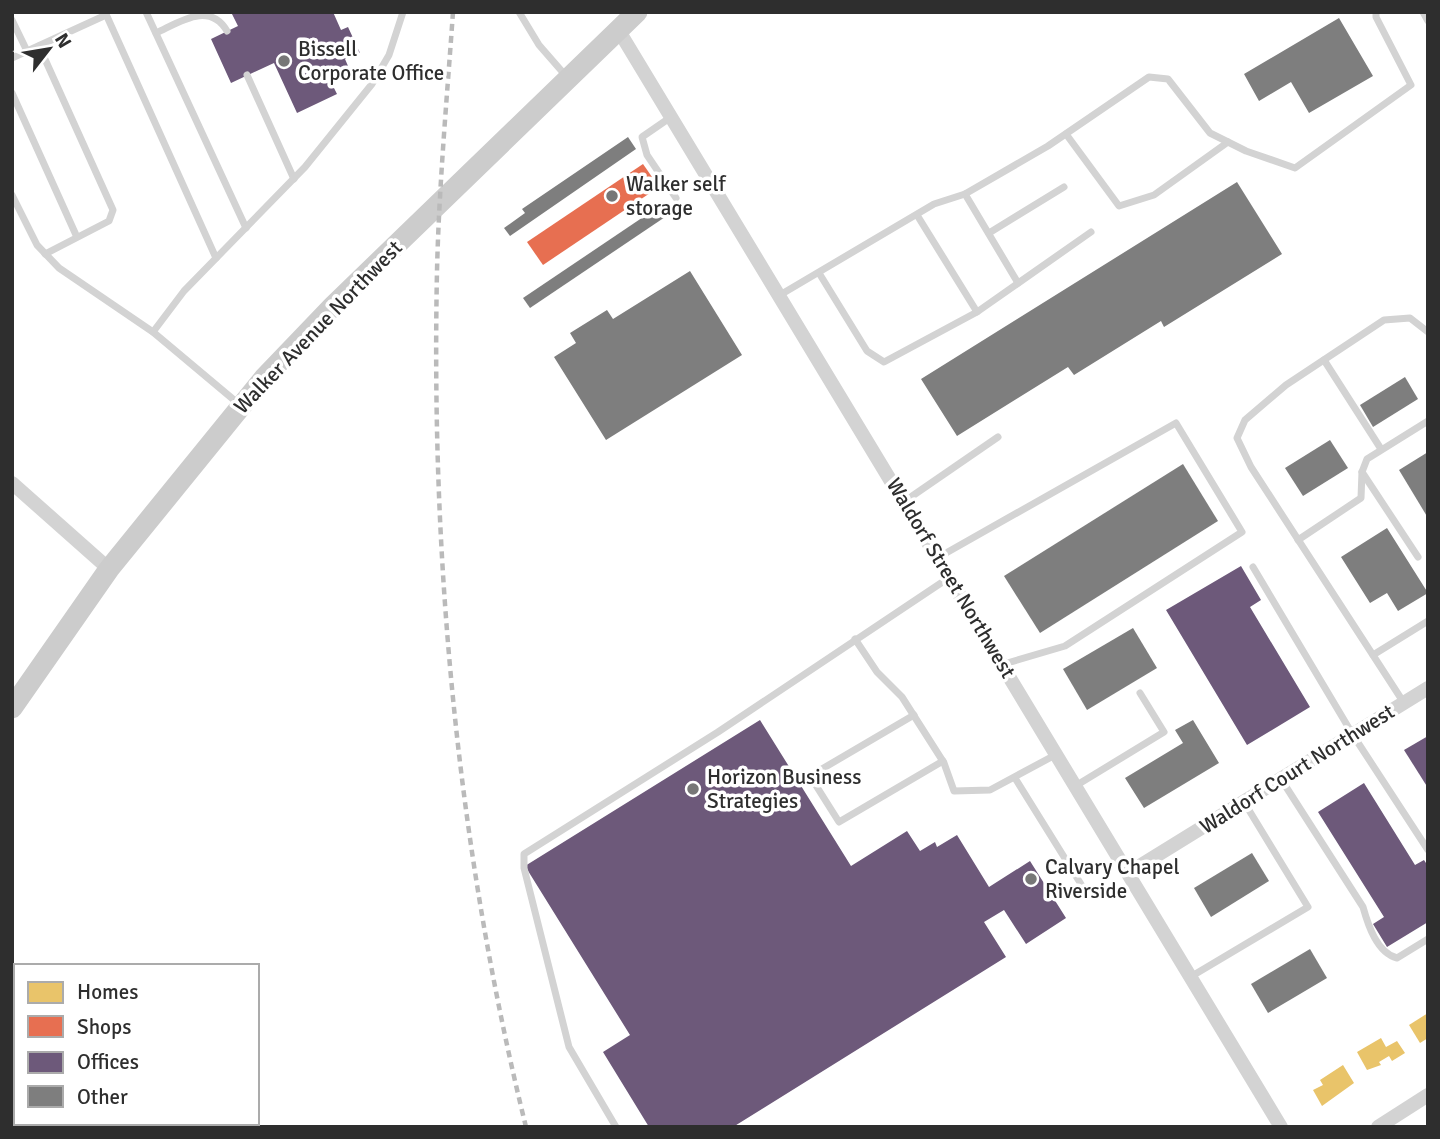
<svg xmlns="http://www.w3.org/2000/svg" width="1440" height="1139" font-family="Signika,sans-serif">
<style>
.homes{fill:#e9c46a}
.shops{fill:#e76f51}
.offices{fill:#6d597a}
.building{fill:#7e7e7e}
.lines{fill:none;stroke-linecap:round;stroke-linejoin:round}
.lane{stroke:#d3d3d3;stroke-width:7}
.street{stroke:#d3d3d3;stroke-width:14}
.secondary{stroke:#ccc;stroke-width:21}
.rail{stroke:#bababa;stroke-width:4.5;stroke-dasharray:7 5;stroke-linecap:butt}
.poi-dot{fill:#777;stroke:#fff;stroke-width:2.5}
.labels{text-anchor:middle;stroke-width:7;stroke-linejoin:round;paint-order:stroke}
.poi-label{font-size:21px;fill:#2e2e2e;stroke:#fff;text-anchor:start}
.street-label{font-size:21px;fill:#2e2e2e;stroke:#fff}
</style>
<rect width="100%" height="100%" fill="#fff"/>
<g class="homes">
<polygon points="1428,1013 1428,1038 1420,1043 1409,1025"/>
<polygon points="1381,1038 1386,1047 1397,1041 1405,1053 1392,1061 1389,1056 1379,1062 1381,1065 1367,1070 1357,1052"/>
<polygon points="1343,1065 1354,1083 1322,1106 1313,1090 1323,1085 1320,1080"/>
</g>
<polygon class="shops" points="643,164 659,187 543,265 527,242"/>
<g class="offices">
<polygon points="231,12 333,12 341,30 348,27 360,53 345,59 351,73 331,82 337,94 297,113 274,63 231,83 211,39 238,26"/>
<polygon points="1241,566 1261,600 1250,607 1310,707 1247,745 1166,610"/>
<polygon points="760,720 851,866 907,831 920,851 935,842 937,847 957,835 989,887 1030,861 1066,918 1026,944 1004,910 984,922 1006,957 733,1127 649,1127 603,1052 630,1035 525,866"/>
<polygon points="1428,736 1428,788 1404,750"/>
<polygon points="1364,783 1415,865 1424,860 1428,866 1428,922 1387,947 1373,924 1384,917 1318,812"/>
</g>
<g class="building">
<polygon points="1339,18 1373,76 1309,113 1291,82 1259,101 1244,74"/>
<polygon points="628,137 636,149 510,236 504,228 525,213 522,209"/>
<polygon points="1237,182 1282,254 1164,327 1161,321 1074,375 1068,367 957,436 921,379"/>
<polygon points="667,201 674,211 530,308 523,298"/>
<polygon points="690,271 742,355 606,440 554,357 576,343 570,333 607,310 613,319"/>
<polygon points="1405,377 1418,399 1373,427 1360,405"/>
<polygon points="1330,440 1348,468 1303,496 1285,468"/>
<polygon points="1428,452 1428,518 1399,470"/>
<polygon points="1183,464 1218,521 1040,633 1004,576"/>
<polygon points="1387,528 1428,593 1398,611 1387,593 1370,603 1341,557"/>
<polygon points="1133,628 1157,668 1087,710 1063,669"/>
<polygon points="1193,720 1219,763 1144,808 1125,778 1183,743 1175,730"/>
<polygon points="1252,853 1269,881 1211,917 1194,888"/>
<polygon points="1310,949 1327,978 1268,1013 1251,984"/>
</g>
<g class="lines">
<g class="lane">
<polyline points="105,12 216,258"/>
<polyline points="146,12 246,228"/>
<polyline points="519,12 539,45 566,76"/>
<polyline points="1423,12 1428,21"/>
<polyline points="12,20 27,51"/>
<path d="M156 33C180 22 209 1 227 31"/>
<polyline points="39,46 113,210 109,221 45,254"/>
<polyline points="12,58 106,15"/>
<polyline points="247,75 294,179"/>
<polyline points="12,93 76,235"/>
<polyline points="671,117 642,137 647,155 676,198"/>
<polyline points="1066,134 1119,206 1154,195 1228,142"/>
<polyline points="965,194 1018,283"/>
<polyline points="12,195 37,245 59,268 153,332 240,405"/>
<polyline points="989,233 1064,187"/>
<polyline points="819,273 867,351 884,362 977,312 917,215"/>
<polyline points="780,295 934,204 965,194 1048,146 1149,77 1168,79 1210,133 1246,151 1295,168 1411,85 1376,17 1376,12"/>
<polyline points="977,312 1091,232"/>
<polyline points="153,332 184,291 305,167 372,84 389,55 403,12"/>
<polyline points="1324,360 1381,449"/>
<polyline points="1362,472 1418,557"/>
<polyline points="905,501 998,437"/>
<polyline points="1298,540 1361,498 1362,472 1367,459 1428,421"/>
<polyline points="939,557 1176,423 1242,532 1065,646 1004,664"/>
<polyline points="1253,567 1353,735 1428,850"/>
<polyline points="855,639 877,672 902,697 944,763 954,791 990,790 1057,754"/>
<polyline points="1373,655 1428,621"/>
<polyline points="1404,703 1251,467 1237,438 1245,420 1286,385 1384,320 1410,318 1428,332"/>
<polyline points="914,715 810,776 839,822 943,761"/>
<polyline points="1015,778 1084,889"/>
<path d="M1281 779 1363 907C1368 925 1377 953 1397 958L1428 939"/>
<polyline points="1077,785 1164,732 1140,693"/>
<polyline points="1192,976 1308,907 1244,802"/>
<polyline points="616,1127 569,1047 524,868 524,854 718,732 950,577"/>
</g>
<g class="street">
<polyline points="619,31 1281,1127"/>
<polyline points="12,483 109,569"/>
<polyline points="1130,872 1428,688"/>
<polyline points="1378,1127 1428,1095"/>
</g>
<polyline class="secondary" points="12,708 109,569 264,378 333,306 637,12"/>
<path class="rail" d="M453 12C447 98 439 185 437 271 431 558 457 848 526 1127"/>
</g>
<g class="poi-dot">
<circle cx="284" cy="61" r="7"/>
<circle cx="612" cy="196" r="7"/>
<circle cx="693" cy="789" r="7"/>
<circle cx="1031" cy="879" r="7"/>
</g>
<g class="labels">
<g class="poi-label">
<text x="298" y="56">Bissell<tspan x="298" dy="24">Corporate Office</tspan></text>
<text x="626" y="191">Walker self<tspan x="626" dy="24">storage</tspan></text>
<text x="707" y="784">Horizon Business<tspan x="707" dy="24">Strategies</tspan></text>
<text x="1045" y="874">Calvary Chapel<tspan x="1045" dy="24">Riverside</tspan></text>
</g>
<g class="street-label">
<text transform="translate(318 327) rotate(-46)" y="7">Walker Avenue Northwest</text>
<text transform="translate(951 578) rotate(59)" y="7">Waldorf Street Northwest</text>
<text transform="translate(1297 769) rotate(-32)" y="7">Waldorf Court Northwest</text>
</g>
</g>
<rect width="1440" height="1139" fill="none" stroke="#2e2e2e" stroke-width="28"/>
<rect x="14" y="964" width="245" height="161" fill="#ffffff" stroke="#ababab" stroke-width="2"/>
<rect x="28" y="982" width="35" height="21" fill="#e9c46a" stroke="#ababab" stroke-width="2"/>
<text x="77" y="999" font-size="21" fill="#2e2e2e">Homes</text>
<rect x="28" y="1016" width="35" height="21" fill="#e76f51" stroke="#ababab" stroke-width="2"/>
<text x="77" y="1034" font-size="21" fill="#2e2e2e">Shops</text>
<rect x="28" y="1052" width="35" height="21" fill="#6d597a" stroke="#ababab" stroke-width="2"/>
<text x="77" y="1069" font-size="21" fill="#2e2e2e">Offices</text>
<rect x="28" y="1086" width="35" height="21" fill="#7e7e7e" stroke="#ababab" stroke-width="2"/>
<text x="77" y="1104" font-size="21" fill="#2e2e2e">Other</text>
<g transform="translate(49 49) rotate(59)" stroke="#ffffff" stroke-width="5" paint-order="stroke">
<path d="M0-5L12 26L0 18L-12 26Z" fill="#2e2e2e"/>
<text y="-10" font-size="19" font-weight="bold" text-anchor="middle" fill="#2e2e2e">N</text>
</g>
</svg>
